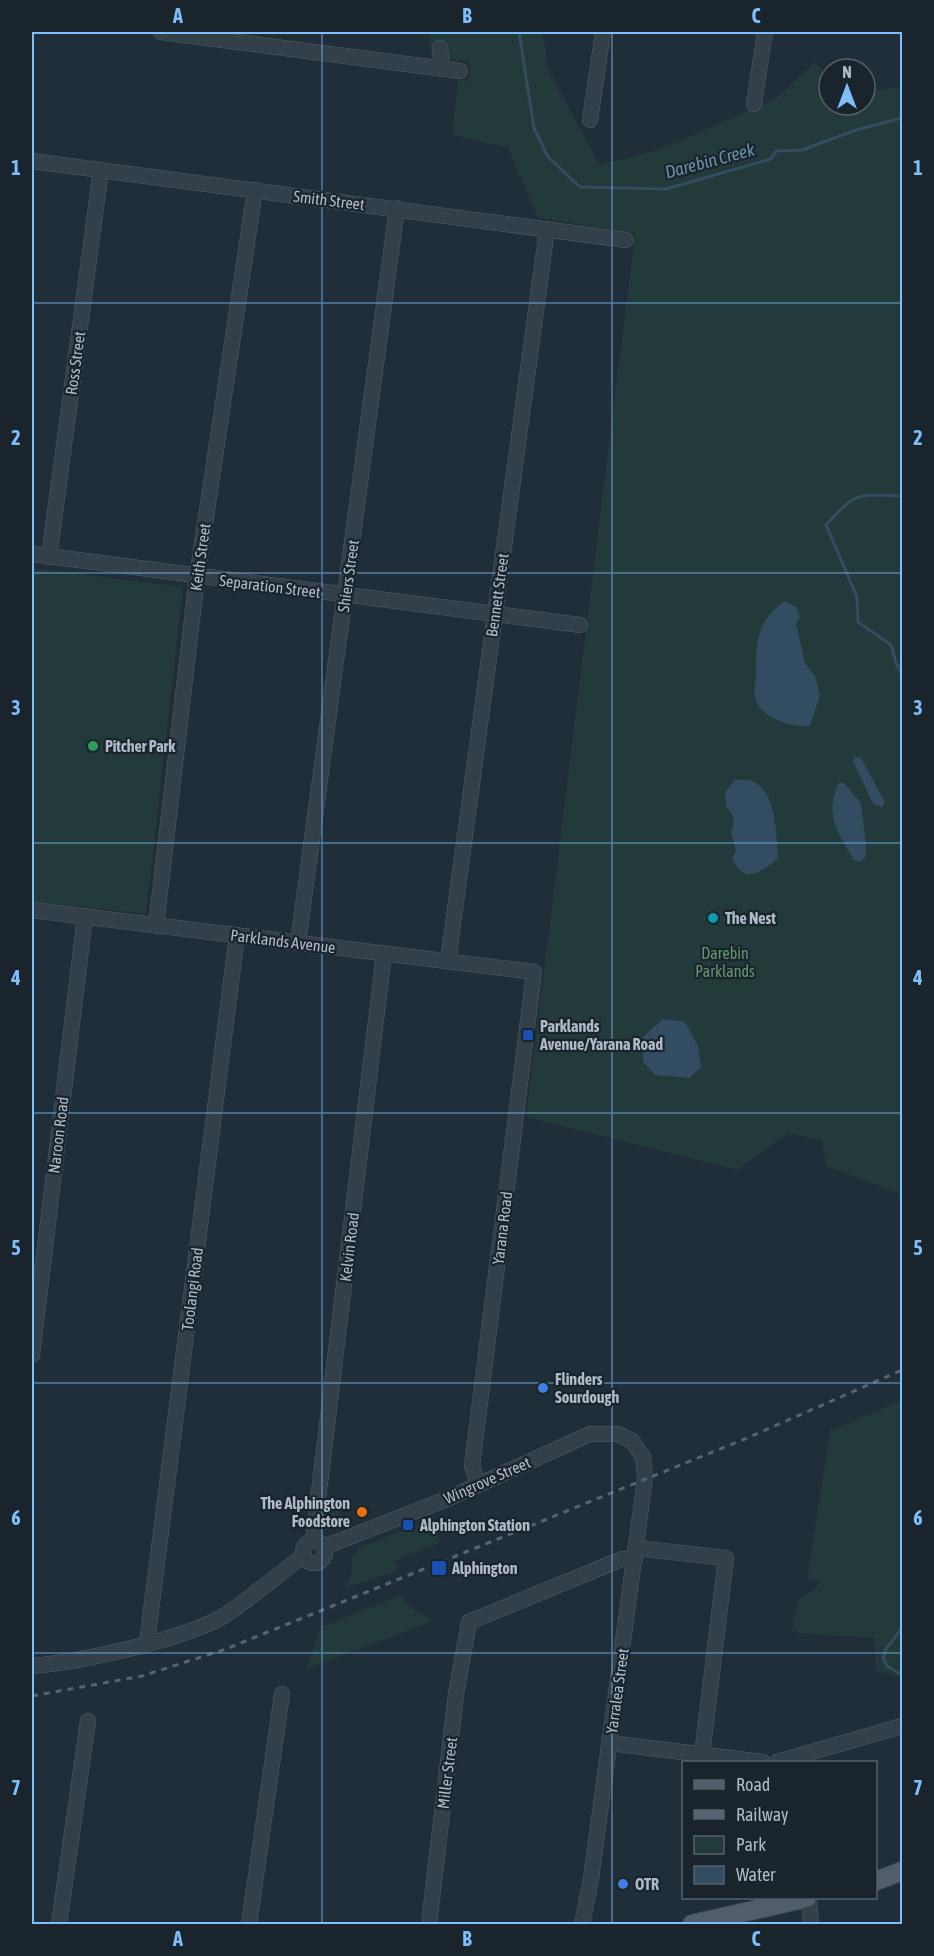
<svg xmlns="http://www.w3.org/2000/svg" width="934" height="1956" font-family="'Asap Condensed',sans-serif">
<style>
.green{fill:#223a39}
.water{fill:#324c61}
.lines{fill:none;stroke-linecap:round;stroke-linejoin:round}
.stream{stroke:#324c61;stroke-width:3}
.minor-casing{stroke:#515d67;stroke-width:16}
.major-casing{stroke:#404b55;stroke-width:20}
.minor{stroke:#333f49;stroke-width:15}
.major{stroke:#515e69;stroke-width:18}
.rail{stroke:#556470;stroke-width:3;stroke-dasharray:6 6;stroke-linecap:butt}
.grid{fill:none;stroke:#7dbefb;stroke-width:1.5;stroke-opacity:0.55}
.leisure-dot{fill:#2e9e5b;stroke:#19242d;stroke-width:2}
.culture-dot{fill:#0f9aa8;stroke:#19242d;stroke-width:2}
.transit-dot{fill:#1a4fb4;stroke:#19242d;stroke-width:2}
.shop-dot{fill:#3f7fe0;stroke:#19242d;stroke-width:2}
.food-dot{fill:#e8710a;stroke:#19242d;stroke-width:2}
.labels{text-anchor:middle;stroke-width:4.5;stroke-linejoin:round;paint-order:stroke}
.street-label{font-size:16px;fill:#aebac6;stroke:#19242d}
.poi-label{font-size:16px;font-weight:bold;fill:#aebac6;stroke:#19242d;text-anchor:start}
.park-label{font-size:16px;fill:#65976a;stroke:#19242d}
.water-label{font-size:18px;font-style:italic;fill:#6d8faa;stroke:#19242d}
.neatline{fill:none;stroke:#7dbefb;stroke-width:2}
.grid-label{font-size:20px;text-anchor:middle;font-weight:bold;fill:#7dbefb}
</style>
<rect width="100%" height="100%" fill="#202e39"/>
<g class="green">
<polygon points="428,32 543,32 548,69 600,165 658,150 775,99 815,62 829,78 829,105 865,105 865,92 902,87 902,1198 901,1194 826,1166 822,1141 789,1133 737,1170 526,1117 635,233 538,218 508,148 452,135 458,80 469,81 470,62 431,55"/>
<polygon points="32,568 183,587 146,914 32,902"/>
<polygon points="902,1400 902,1678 876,1671 874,1638 796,1633 797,1631 792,1630 798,1600 815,1589 820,1581 807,1579 830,1431"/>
<polygon points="328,1494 346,1521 324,1531"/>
<polygon points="432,1519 441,1542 395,1561 398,1571 344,1588 352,1573 352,1558 358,1548"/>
<polygon points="403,1594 406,1604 434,1621 306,1669 321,1627"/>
</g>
<g class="water">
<path d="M785 601 796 607 800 617 796 624 805 663 815 676 820 695 810 726C792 728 760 718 755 698 753 691 756 682 756 675 755 644 757 620 785 601Z"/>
<polygon points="855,757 861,758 885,802 882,807 873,804 853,761"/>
<path d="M735 780C741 780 749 779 754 782 777 794 776 835 778 858 762 872 744 886 732 858L736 852 731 832 734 825 733 816 726 806 725 792Z"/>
<path d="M839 783H844L861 803 866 847 865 858 860 862 854 860C839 834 823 814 839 783Z"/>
<polygon points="663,1019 685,1022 698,1046 701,1067 689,1078 655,1075 643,1062 643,1037"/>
</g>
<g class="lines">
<g class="stream">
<polyline points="519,32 534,128 548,157 580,187 666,189 771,159 776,151 802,150 856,130 902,118"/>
<path d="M902 496C856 495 858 490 826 525L857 597 858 622 891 645 896 663 902 674"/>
<polyline points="902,1628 886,1649 883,1658 887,1666 902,1675"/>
</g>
<g class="minor-casing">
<g id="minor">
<polyline points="161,32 460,71"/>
<polyline points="440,48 442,69"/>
<polyline points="754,104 765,32"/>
<polyline points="590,120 603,32"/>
<polyline points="32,161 626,240"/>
<polyline points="32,554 580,625"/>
<polyline points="49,557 101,170"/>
<polyline points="32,910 534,972 472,1466 478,1484"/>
<polyline points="156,926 197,577 255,190"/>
<polyline points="298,943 397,208"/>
<polyline points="448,961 547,229"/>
<polyline points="32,1355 85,916"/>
<polyline points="313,1541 384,954"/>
<circle cx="314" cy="1552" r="11"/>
<polyline points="324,1547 447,1499 590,1434 618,1434 632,1441 643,1457 645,1478 591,1879 582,1924"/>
<polyline points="636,1548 726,1558 702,1755"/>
<polyline points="147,1642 237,935"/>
<path d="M32 1666C79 1662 188 1639 227 1614 253 1596 278 1575 304 1555"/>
<polyline points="610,1743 763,1762"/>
<polyline points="777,1762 902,1726"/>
<polyline points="809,1898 811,1924"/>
<polyline points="59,1924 88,1721"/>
<polyline points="249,1924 282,1694"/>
<polyline points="429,1924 456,1694 469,1622 622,1559 635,1559"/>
</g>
</g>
<g class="major-casing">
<g id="major">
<polyline points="876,1881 902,1871"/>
<polyline points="692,1924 807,1898"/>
</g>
</g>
<use href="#minor" class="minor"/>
<use href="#major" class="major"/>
<polyline class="rail" points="32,1696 142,1676 226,1649 745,1439 902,1370"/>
</g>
<path class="grid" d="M322 32V1924M612 32V1924M32 303H902M32 573H902M32 843H902M32 1113H902M32 1383H902M32 1653H902"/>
<circle class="leisure-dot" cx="93" cy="746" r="6"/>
<circle class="culture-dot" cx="713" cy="918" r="6"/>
<g class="transit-dot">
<rect x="522" y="1029" width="12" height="12" rx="3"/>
<rect x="402" y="1519" width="12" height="12" rx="3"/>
<rect x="431" y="1560" width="16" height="16" rx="3"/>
</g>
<g class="shop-dot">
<circle cx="543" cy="1388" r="6"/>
<circle cx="623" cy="1884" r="6"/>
</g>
<circle class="food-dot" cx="362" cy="1512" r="6"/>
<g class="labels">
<g class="street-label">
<text transform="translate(329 200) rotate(7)" y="6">Smith Street</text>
<text transform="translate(75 363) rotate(-82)" y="6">Ross Street</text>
<text transform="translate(200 557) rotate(-82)" y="6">Keith Street</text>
<text transform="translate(348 576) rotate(-82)" y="6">Shiers Street</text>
<text transform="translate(270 586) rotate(7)" y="6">Separation Street</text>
<text transform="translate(497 595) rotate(-82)" y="6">Bennett Street</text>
<text transform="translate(283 941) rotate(7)" y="6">Parklands Avenue</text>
<text transform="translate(58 1135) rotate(-83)" y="6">Naroon Road</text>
<text transform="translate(502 1228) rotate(-83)" y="6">Yarana Road</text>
<text transform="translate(349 1247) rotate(-83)" y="6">Kelvin Road</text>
<text transform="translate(192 1289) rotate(-83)" y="6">Toolangi Road</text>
<text transform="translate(487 1480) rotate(-24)" y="6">Wingrove Street</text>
<text transform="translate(617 1691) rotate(-82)" y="6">Yarralea Street</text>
<text transform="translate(447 1773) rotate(-83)" y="6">Miller Street</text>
</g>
<g class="poi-label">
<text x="105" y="752">Pitcher Park</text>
<text x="725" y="924">The Nest</text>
<text x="540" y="1032">Parklands<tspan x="540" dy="18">Avenue/Yarana Road</tspan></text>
<text x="555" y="1385">Flinders<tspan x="555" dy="18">Sourdough</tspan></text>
<text x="350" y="1509" text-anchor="end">The Alphington<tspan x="350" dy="18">Foodstore</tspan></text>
<text x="420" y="1531">Alphington Station</text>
<text x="452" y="1574">Alphington</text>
<text x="635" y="1890">OTR</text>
</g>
<g class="park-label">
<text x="725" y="959">Darebin<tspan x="725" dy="18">Parklands</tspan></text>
</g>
<g class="water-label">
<text transform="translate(710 161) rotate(-15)" y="6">Darebin Creek</text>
</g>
</g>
<rect width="934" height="1956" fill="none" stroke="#19242d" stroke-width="66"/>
<rect x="682" y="1761" width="195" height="138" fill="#19242d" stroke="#55606a" stroke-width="1.5"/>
<rect x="694" y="1780" width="30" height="9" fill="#515e69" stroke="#55606a" stroke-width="1.5"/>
<text x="736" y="1791" font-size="18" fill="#aebac6">Road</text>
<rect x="694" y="1810" width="30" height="9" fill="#556470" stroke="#55606a" stroke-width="1.5"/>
<text x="736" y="1821" font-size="18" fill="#aebac6">Railway</text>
<rect x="694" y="1836" width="30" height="18" fill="#223a39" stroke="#55606a" stroke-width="1.5"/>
<text x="736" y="1851" font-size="18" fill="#aebac6">Park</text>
<rect x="694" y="1866" width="30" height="18" fill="#324c61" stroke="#55606a" stroke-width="1.5"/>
<text x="736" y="1881" font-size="18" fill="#aebac6">Water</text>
<g transform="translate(847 87)"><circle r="28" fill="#19242d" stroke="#55606a" stroke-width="1.5"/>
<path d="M0-4.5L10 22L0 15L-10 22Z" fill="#7dbefb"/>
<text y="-9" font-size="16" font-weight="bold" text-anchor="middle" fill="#aebac6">N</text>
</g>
<rect x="33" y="33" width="868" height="1890" class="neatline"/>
<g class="grid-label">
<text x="178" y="23">A</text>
<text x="467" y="23">B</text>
<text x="756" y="23">C</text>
<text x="16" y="175">1</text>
<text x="918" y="175">1</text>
<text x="16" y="445">2</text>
<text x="918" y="445">2</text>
<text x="16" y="715">3</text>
<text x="918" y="715">3</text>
<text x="16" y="985">4</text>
<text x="918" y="985">4</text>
<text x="16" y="1255">5</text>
<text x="918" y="1255">5</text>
<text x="16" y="1525">6</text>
<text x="918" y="1525">6</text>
<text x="16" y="1795">7</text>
<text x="918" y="1795">7</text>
<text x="178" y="1946">A</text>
<text x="467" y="1946">B</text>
<text x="756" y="1946">C</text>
</g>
</svg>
